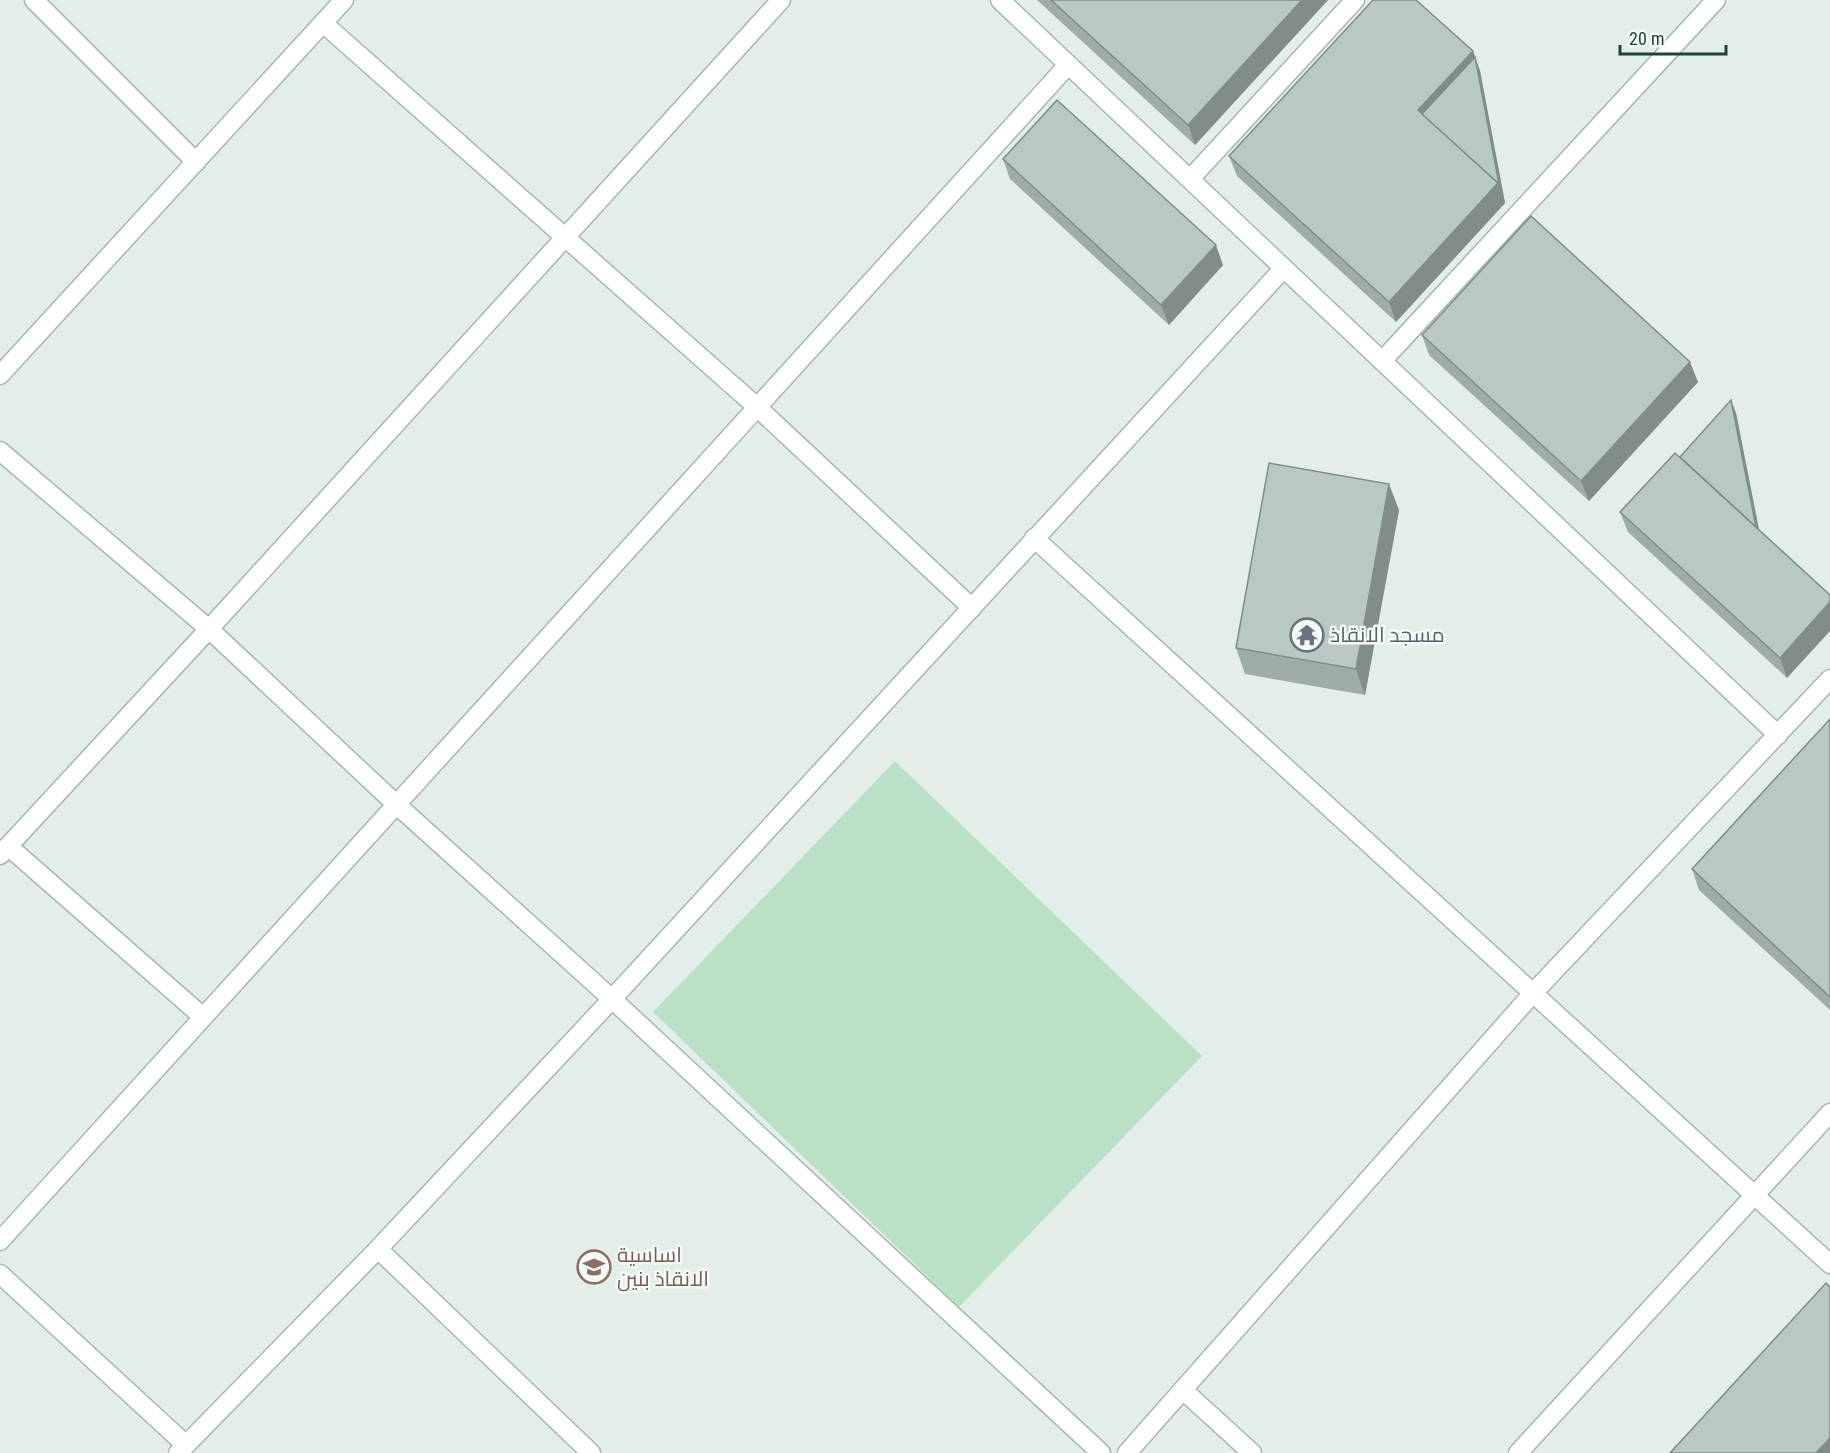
<svg xmlns="http://www.w3.org/2000/svg" width="1830" height="1453" font-family="'Roboto Condensed',Cairo,sans-serif">
<style>
.green{fill:#bae1c6}
.lines{fill:none;stroke-linecap:round;stroke-linejoin:round}
.minor-casing{stroke:#a5b7b1;stroke-width:21}
.minor{stroke:#fff;stroke-width:18}
.wall{fill:#9eada8}
.shaded-wall{fill:#818d88}
.building{fill:#b8c9c3;stroke:#818d88;stroke-width:1.5}
.labels{text-anchor:middle;stroke-width:5;stroke-linejoin:round;paint-order:stroke}
.worship-label{font-size:21px;fill:#5b616d;stroke:#f4faf7;text-anchor:start}
.education-label{font-size:21px;fill:#785e54;stroke:#f4faf7;text-anchor:start}
</style>
<rect width="100%" height="100%" fill="#e3eee9"/>
<polygon class="green" points="895,761 1202,1056 959,1307 653,1012"/>
<g class="lines">
<g class="minor-casing">
<g id="minor">
<polyline points="34,0 196,162"/>
<polyline points="1000,0 1778,735"/>
<polyline points="323,23 757,407 972,608"/>
<polyline points="1190,179 1355,0"/>
<polyline points="1382,361 1716,0"/>
<polyline points="0,375 344,0"/>
<polyline points="0,451 209,629 397,805 612,999 1101,1453"/>
<polyline points="1034,538 1830,1264"/>
<polyline points="8,846 203,1017"/>
<polyline points="0,855 209,629 781,0"/>
<polyline points="0,1241 1068,65"/>
<polyline points="378,1249 591,1453"/>
<polyline points="0,1274 186,1445"/>
<polyline points="1183,1390 1252,1453"/>
<polyline points="178,1453 378,1249 612,999 1283,269"/>
<polyline points="1127,1453 1533,993 1830,679"/>
<polyline points="1518,1453 1830,1113"/>
</g>
</g>
<use href="#minor" class="minor"/>
</g>
<g class="wall">
<polygon points="1037,0 1328,0 1195,145"/>
<polygon points="1473,51 1480,71 1505,203 1396,322 1237,176 1229,156"/>
<polygon points="1003,159 1223,265 1169,325 1010,179"/>
<polygon points="1422,335 1698,382 1589,501 1429,355"/>
<polygon points="1736,413 1759,529 1787,678 1628,532 1620,512 1680,457"/>
<polygon points="1399,510 1365,695 1245,674 1236,648"/>
<polygon points="1830,719 1830,1010 1699,890 1692,869"/>
</g>
<g class="shaded-wall">
<polygon points="1302,0 1328,0 1195,145 1188,125"/>
<polygon points="1473,51 1480,71 1505,203 1396,322 1389,302 1478,73 1425,130 1418,110"/>
<polygon points="1216,245 1223,265 1169,325 1161,305"/>
<polygon points="1690,362 1698,382 1589,501 1581,481"/>
<polygon points="1731,400 1736,413 1762,546 1757,532"/>
<polygon points="1389,484 1399,510 1365,695 1356,669"/>
<polygon points="1830,602 1830,631 1787,678 1780,658"/>
<polygon points="1830,1438 1830,1453 1816,1453"/>
</g>
<g class="building">
<polygon points="1051,0 1302,0 1188,125"/>
<polygon points="1373,0 1416,0 1473,51 1418,110 1498,183 1389,302 1229,156"/>
<polygon points="1475,57 1500,189 1498,183 1422,114"/>
<polygon points="1057,100 1216,245 1161,305 1003,159"/>
<polygon points="1531,216 1690,362 1581,481 1422,335"/>
<polygon points="1731,400 1756,527 1680,457"/>
<polygon points="1675,453 1830,595 1830,602 1780,658 1620,512"/>
<polygon points="1269,463 1389,484 1356,669 1236,648"/>
<polygon points="1830,719 1830,997 1692,869"/>
<polygon points="1826,1283 1830,1287 1830,1438 1816,1453 1670,1453"/>
</g>
<defs>
<g id="temple-ring" transform="scale(1.725)"><circle r="9.5" fill="#f4faf7" stroke="#6b7280" stroke-width="1.5"/><path d="M0-6L5-2H3V0L6.5 2.5H4V6H1.5V3h-3V6H-4V2.5H-6.5L-3 0V-2H-5Z" fill="#6b7280"/></g>
<g id="school-ring" transform="scale(1.725)"><circle r="9.5" fill="#f4faf7" stroke="#8d6e63" stroke-width="1.5"/><path d="M0-5L7-2L0 1L-7-2ZM-4 1L0 2.5L4 1V4Q0 6-4 4Z" fill="#8d6e63"/></g>
</defs>
<g fill-rule="evenodd">
<use href="#temple-ring" x="1307" y="635"/>
<use href="#school-ring" x="594" y="1267"/>
</g>
<g class="labels">
<g class="worship-label">
<text x="1330" y="642">مسجد الانقاذ</text>
</g>
<g class="education-label">
<text x="617" y="1262">اساسية<tspan x="617" dy="24">الانقاذ بنين</tspan></text>
</g>
</g>
<path d="M1620 45v9h106v-9" fill="none" stroke="#21413a" stroke-width="3"/>
<text x="1629" y="45" font-size="18" fill="#21413a" stroke="#f4faf7" stroke-width="4.5" paint-order="stroke">20 m</text>
</svg>
